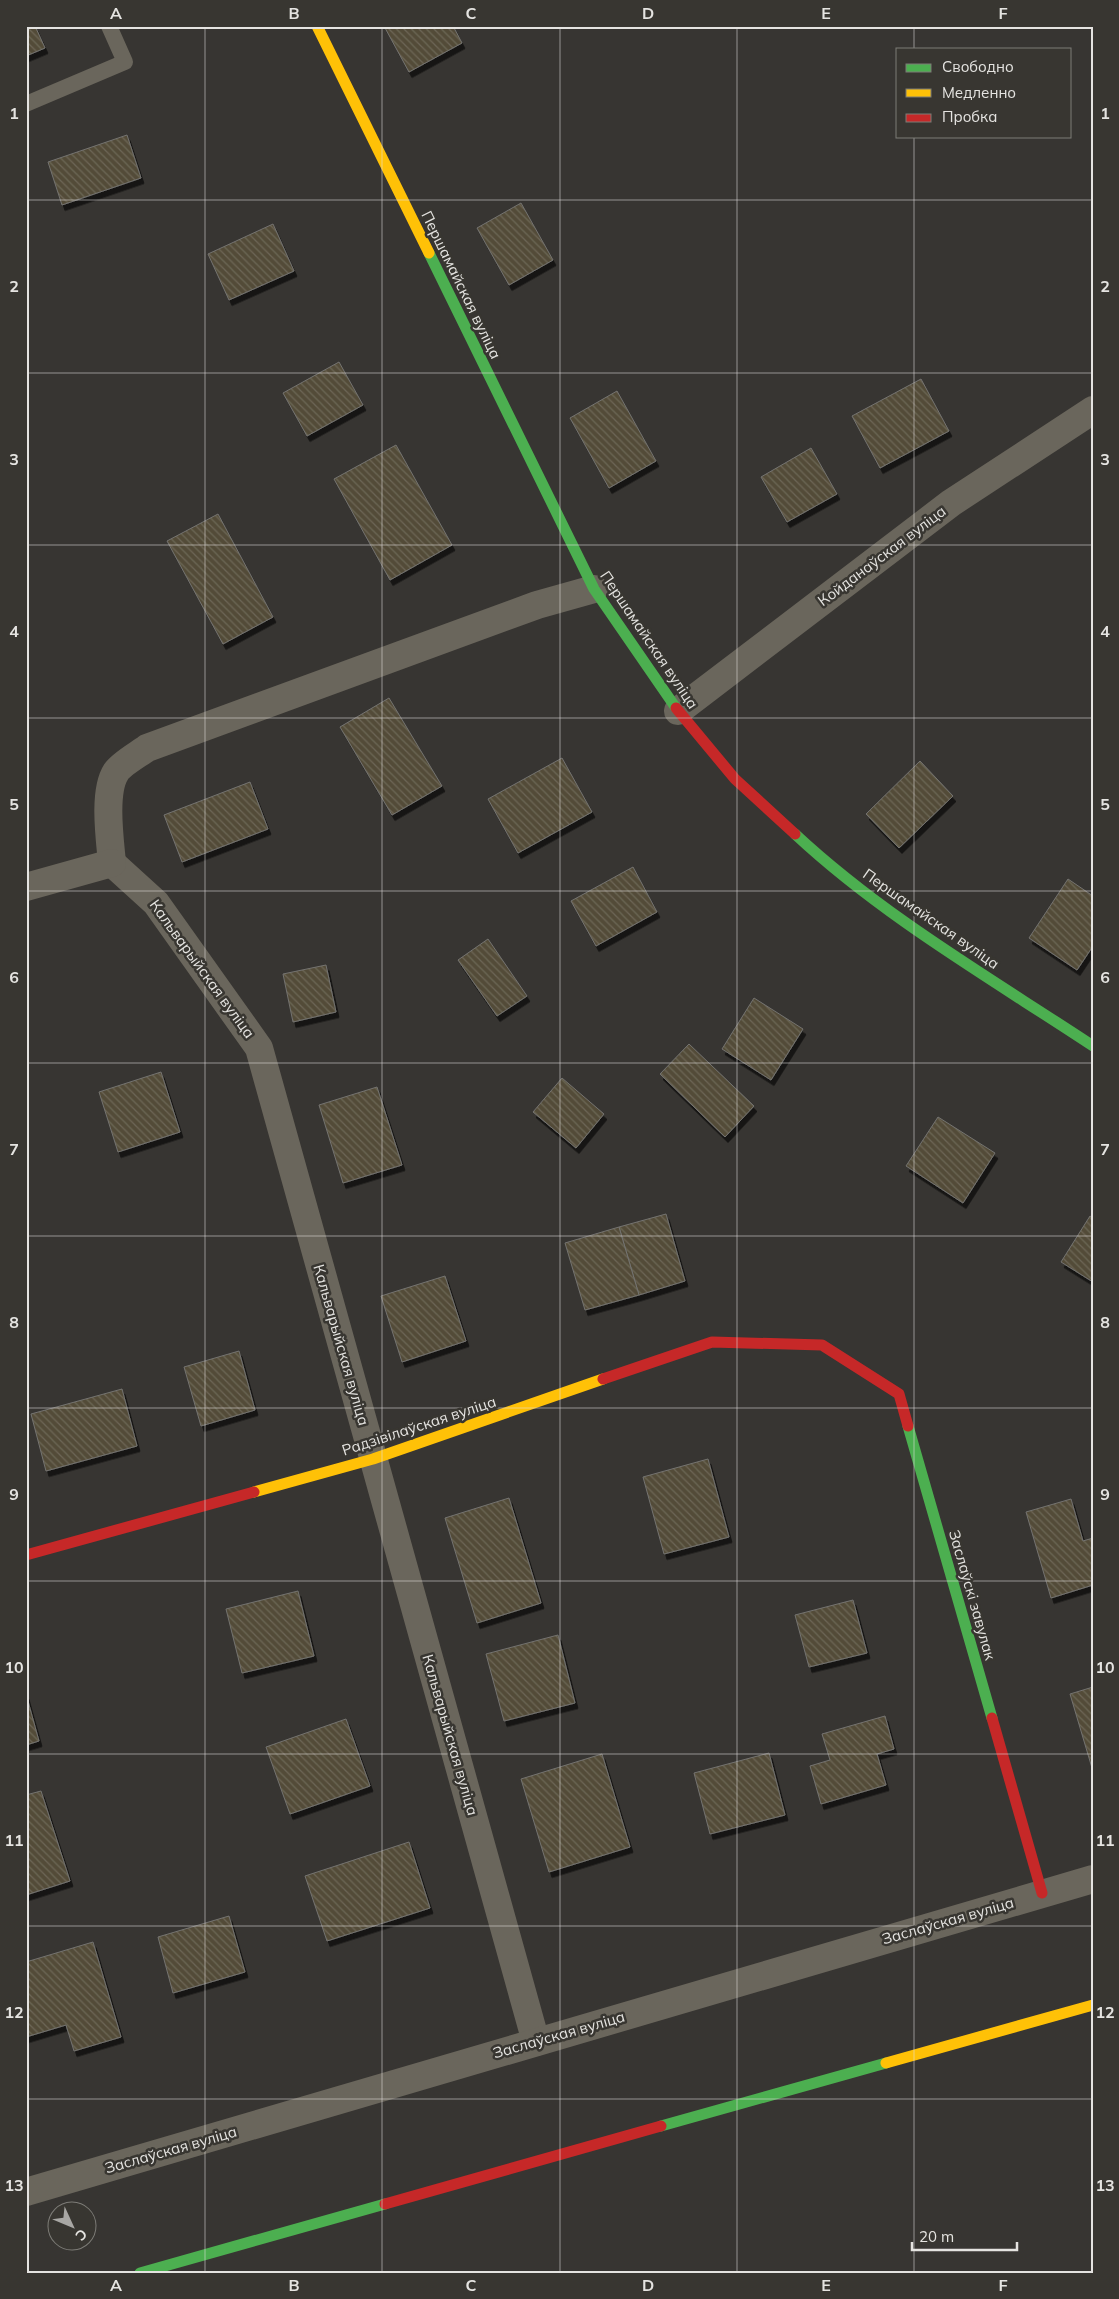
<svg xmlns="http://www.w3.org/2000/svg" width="1119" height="2299" font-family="Mulish,sans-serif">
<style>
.building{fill:url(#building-back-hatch);stroke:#747370;filter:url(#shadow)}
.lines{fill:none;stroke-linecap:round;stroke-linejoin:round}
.lane{stroke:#6a665c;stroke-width:16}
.street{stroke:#6a665c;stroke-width:28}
.fast{stroke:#4caf50;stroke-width:11}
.slow{stroke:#ffc107;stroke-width:11}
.jam{stroke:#c62828;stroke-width:11}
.grid{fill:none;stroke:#e5e4e1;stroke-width:1;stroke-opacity:0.55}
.labels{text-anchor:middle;stroke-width:5;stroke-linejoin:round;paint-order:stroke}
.street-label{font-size:15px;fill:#e5e4e1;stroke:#383631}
.neatline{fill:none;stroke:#e5e4e1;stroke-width:2}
.grid-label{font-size:16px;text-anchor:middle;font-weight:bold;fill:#e5e4e1}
</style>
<defs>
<pattern id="building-back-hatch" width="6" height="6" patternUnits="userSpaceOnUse" patternTransform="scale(1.25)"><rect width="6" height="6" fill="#534c39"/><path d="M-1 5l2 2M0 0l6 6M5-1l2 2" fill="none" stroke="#6c6655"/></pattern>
<filter id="shadow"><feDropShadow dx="3" dy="5.5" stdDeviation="0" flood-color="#0009"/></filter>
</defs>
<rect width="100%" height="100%" fill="#373532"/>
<g class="building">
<polygon points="26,26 35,26 45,48 26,56"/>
<polygon points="384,26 453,26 462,43 409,72"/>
<polygon points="127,135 141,178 62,205 48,162"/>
<polygon points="521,203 553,260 509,285 477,228"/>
<polygon points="273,224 294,271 229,300 208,254"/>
<polygon points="339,362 363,405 307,436 283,393"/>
<polygon points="921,379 949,431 880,468 852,416"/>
<polygon points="617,391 656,461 609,488 570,418"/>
<polygon points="396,445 452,545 390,580 334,479"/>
<polygon points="811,448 837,494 787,522 761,477"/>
<polygon points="218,514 273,617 223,644 167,541"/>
<polygon points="389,698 442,786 392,815 340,727"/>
<polygon points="562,758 592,812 518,853 488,799"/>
<polygon points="920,761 953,796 899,848 866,814"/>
<polygon points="250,782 268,829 182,862 164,815"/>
<polygon points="633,867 657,912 596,946 571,901"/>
<polygon points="1068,879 1093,896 1093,946 1077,970 1029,938"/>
<polygon points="488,939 527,996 497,1016 458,960"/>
<polygon points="326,965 336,1012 293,1022 283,974"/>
<polygon points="754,998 803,1029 771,1080 722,1049"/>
<polygon points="689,1044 754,1106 725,1137 660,1074"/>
<polygon points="161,1072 180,1132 118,1152 99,1092"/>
<polygon points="562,1078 604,1114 576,1148 533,1112"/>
<polygon points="377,1087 402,1165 343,1183 319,1105"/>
<polygon points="938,1117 995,1153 963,1203 906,1166"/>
<polygon points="666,1214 685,1281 639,1295 619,1227"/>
<polygon points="1090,1216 1093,1218 1093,1282 1061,1262"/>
<polygon points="619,1227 639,1295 585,1310 565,1243"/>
<polygon points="445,1276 466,1341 402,1362 381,1296"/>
<polygon points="239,1351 255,1410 201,1426 184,1367"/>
<polygon points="122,1389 137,1446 46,1471 31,1414"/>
<polygon points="708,1459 729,1537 664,1554 643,1477"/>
<polygon points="509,1498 541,1603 477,1623 445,1518"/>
<polygon points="1071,1499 1083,1541 1093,1538 1093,1585 1051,1598 1026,1512"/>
<polygon points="298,1591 314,1656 242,1673 226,1609"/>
<polygon points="853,1600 867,1653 809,1667 795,1615"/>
<polygon points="558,1635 575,1703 504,1721 486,1654"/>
<polygon points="1093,1687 1093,1768 1092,1768 1070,1694"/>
<polygon points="26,1694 39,1741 26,1745"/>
<polygon points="885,1716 894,1749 877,1754 886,1785 821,1804 810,1766 830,1760 822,1734"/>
<polygon points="346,1719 370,1786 290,1814 266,1747"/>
<polygon points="769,1753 785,1815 710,1834 694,1773"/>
<polygon points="602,1754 630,1847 549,1872 521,1779"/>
<polygon points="41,1791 70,1881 26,1895 26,1795"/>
<polygon points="409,1842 430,1908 327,1941 305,1876"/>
<polygon points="229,1916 245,1972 173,1993 158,1937"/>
<polygon points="93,1942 121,2037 74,2051 66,2025 26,2037 26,1962"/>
</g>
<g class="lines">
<polyline class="lane" points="26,104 125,62 109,26"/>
<g class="street">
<polyline points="678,711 951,503 1093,410"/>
<polyline points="112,863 156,903 259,1048 536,2042"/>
<path d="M112 863C110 840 103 792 116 772 121 764 139 754 147 748L537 605 594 589"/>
<polyline points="26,887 112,863"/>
<polyline points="26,2192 1093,1879"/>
</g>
<g class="fast">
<polyline points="429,253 594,589 676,708"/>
<path d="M795 834C884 917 992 979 1093 1046"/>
<polyline points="908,1426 992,1718"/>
<polyline points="661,2126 886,2063"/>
<polyline points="140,2273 385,2204"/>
</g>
<g class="slow">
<polyline points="317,26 429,253"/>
<polyline points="254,1492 373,1459 603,1379"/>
<polyline points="886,2063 1093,2005"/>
</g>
<g class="jam">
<polyline points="676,708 735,779 795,834"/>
<polyline points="603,1379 712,1342 822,1345 899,1394 908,1426"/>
<polyline points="26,1555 254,1492"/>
<polyline points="992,1718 1042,1893"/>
<polyline points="385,2204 661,2126"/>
</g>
</g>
<path class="grid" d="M205 26V2273M382 26V2273M560 26V2273M737 26V2273M914 26V49M914 136V2273M26 200H1093M26 373H1093M26 545H1093M26 718H1093M26 891H1093M26 1063H1093M26 1236H1093M26 1408H1093M26 1581H1093M26 1754H1093M26 1926H1093M26 2099H1093"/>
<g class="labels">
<g class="street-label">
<text transform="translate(461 285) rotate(64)" y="5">Першамайская вуліца</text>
<text transform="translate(882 556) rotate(-37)" y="5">Койданаўская вуліца</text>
<text transform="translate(649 640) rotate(56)" y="5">Першамайская вуліца</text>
<text transform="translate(931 919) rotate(35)" y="5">Першамайская вуліца</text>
<text transform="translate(202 969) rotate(54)" y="5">Кальварыйская вуліца</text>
<text transform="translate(341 1345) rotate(74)" y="5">Кальварыйская вуліца</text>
<text transform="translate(419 1426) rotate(-18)" y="5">Радзівілаўская вуліца</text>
<text transform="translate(972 1595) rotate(74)" y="5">Заслаўскі завулак</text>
<text transform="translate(450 1735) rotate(74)" y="5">Кальварыйская вуліца</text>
<text transform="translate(948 1921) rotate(-16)" y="5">Заслаўская вуліца</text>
<text transform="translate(559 2035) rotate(-16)" y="5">Заслаўская вуліца</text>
<text transform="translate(171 2150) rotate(-16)" y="5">Заслаўская вуліца</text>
</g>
</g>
<rect width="1119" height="2299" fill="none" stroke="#383631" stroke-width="55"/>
<rect x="896" y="48" width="175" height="90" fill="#383631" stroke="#7d7c77"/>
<rect x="906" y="64" width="25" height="8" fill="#4caf50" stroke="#7d7c77"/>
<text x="942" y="72" font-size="15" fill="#e5e4e1">Свободно</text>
<rect x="906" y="89" width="25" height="8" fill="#ffc107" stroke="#7d7c77"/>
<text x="942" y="98" font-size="15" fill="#e5e4e1">Медленно</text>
<rect x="906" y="114" width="25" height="8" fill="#c62828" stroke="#7d7c77"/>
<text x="942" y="122" font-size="15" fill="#e5e4e1">Пробка</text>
<g transform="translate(72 2226) rotate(134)"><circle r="24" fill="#383631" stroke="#7d7c77"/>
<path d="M0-4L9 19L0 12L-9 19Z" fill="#a8a7a4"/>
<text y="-8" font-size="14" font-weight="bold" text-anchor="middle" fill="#e5e4e1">С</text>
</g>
<path d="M912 2242v8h105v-8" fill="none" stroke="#e5e4e1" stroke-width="2.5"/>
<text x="919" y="2242" font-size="15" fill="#e5e4e1" stroke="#383631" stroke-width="4" paint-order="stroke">20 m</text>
<rect x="28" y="28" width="1064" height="2244" class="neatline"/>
<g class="grid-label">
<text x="116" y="19">A</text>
<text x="294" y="19">B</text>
<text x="471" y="19">C</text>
<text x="648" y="19">D</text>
<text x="826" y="19">E</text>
<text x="1003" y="19">F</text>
<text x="14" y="119">1</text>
<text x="1105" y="119">1</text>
<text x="14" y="292">2</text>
<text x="1105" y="292">2</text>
<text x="14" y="465">3</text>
<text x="1105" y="465">3</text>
<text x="14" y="637">4</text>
<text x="1105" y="637">4</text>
<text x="14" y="810">5</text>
<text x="1105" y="810">5</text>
<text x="14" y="983">6</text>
<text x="1105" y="983">6</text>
<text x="14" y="1155">7</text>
<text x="1105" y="1155">7</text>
<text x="14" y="1328">8</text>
<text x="1105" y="1328">8</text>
<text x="14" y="1500">9</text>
<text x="1105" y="1500">9</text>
<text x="14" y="1673">10</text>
<text x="1105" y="1673">10</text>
<text x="14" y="1846">11</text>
<text x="1105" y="1846">11</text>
<text x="14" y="2018">12</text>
<text x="1105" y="2018">12</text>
<text x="14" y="2191">13</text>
<text x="1105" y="2191">13</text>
<text x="116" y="2291">A</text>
<text x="294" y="2291">B</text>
<text x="471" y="2291">C</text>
<text x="648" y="2291">D</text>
<text x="826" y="2291">E</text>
<text x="1003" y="2291">F</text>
</g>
</svg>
